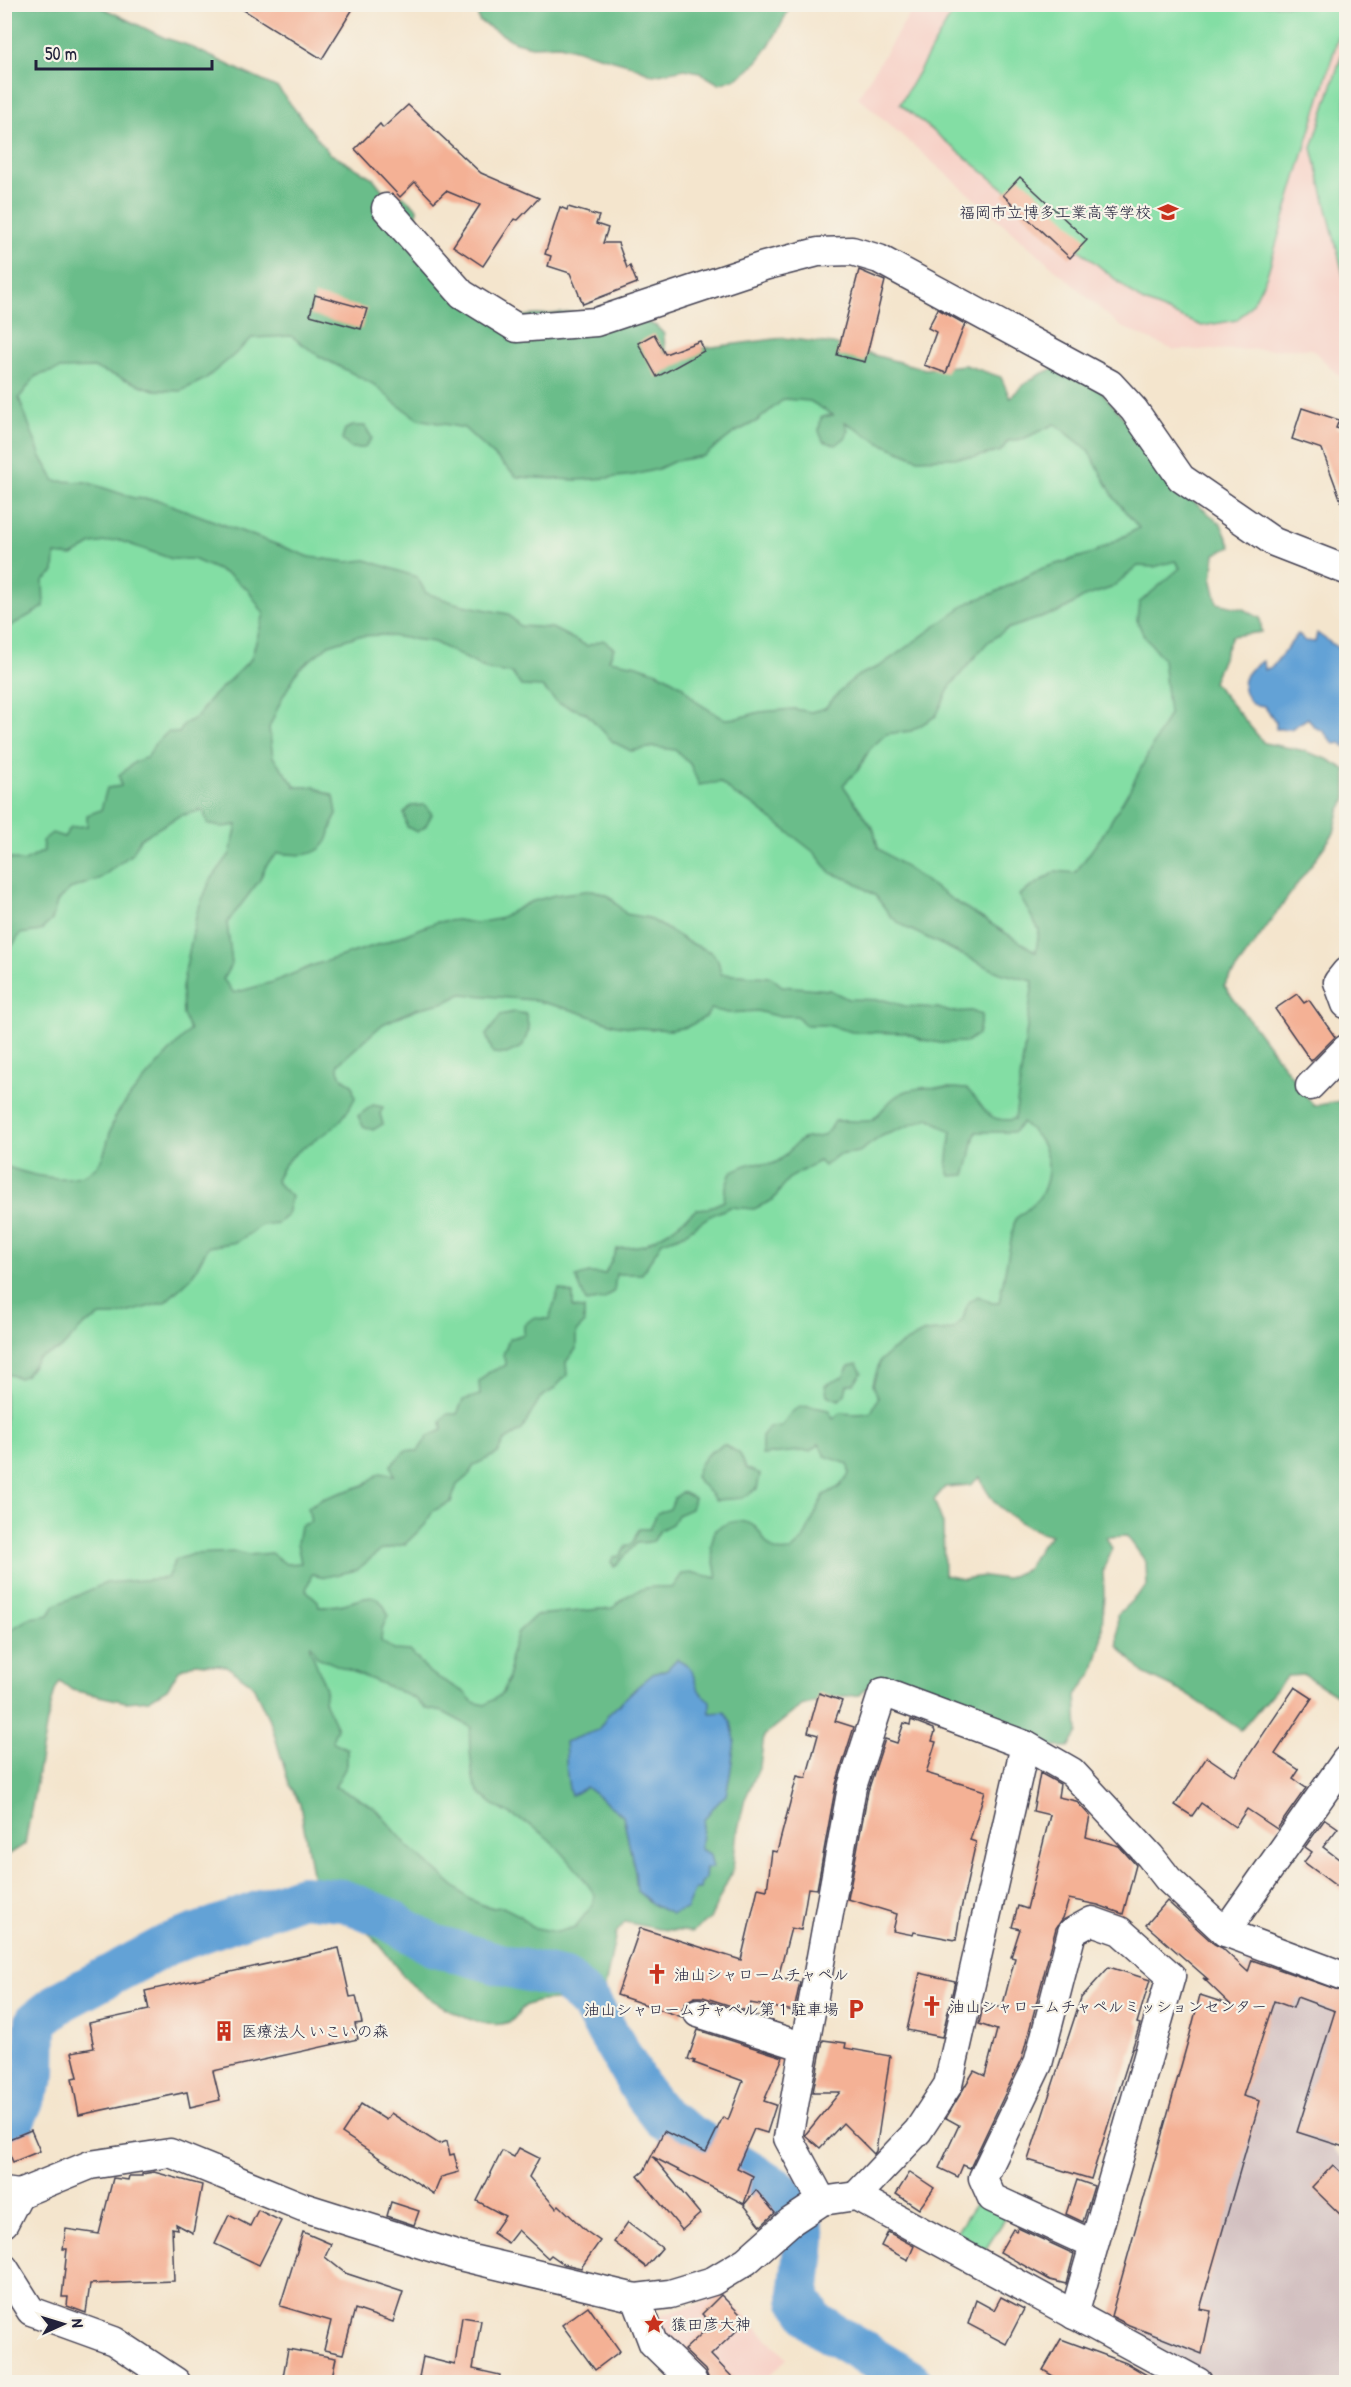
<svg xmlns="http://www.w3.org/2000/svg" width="1351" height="2387" font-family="'Patrick Hand','Klee One',sans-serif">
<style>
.built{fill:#f7d1c7}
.industrial{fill:#d2bfc0}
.green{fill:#83dea4;stroke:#528070;stroke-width:1.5}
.forest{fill:#6abd8a;stroke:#467062;stroke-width:1.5;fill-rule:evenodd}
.water{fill:#64a2d6;stroke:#436288;stroke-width:1.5}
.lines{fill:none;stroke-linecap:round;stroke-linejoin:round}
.river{stroke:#64a2d6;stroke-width:42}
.building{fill:#f4b195}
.minor-casing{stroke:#423f51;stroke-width:31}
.minor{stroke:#fff;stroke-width:28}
.labels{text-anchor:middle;stroke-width:4.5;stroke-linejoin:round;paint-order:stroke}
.poi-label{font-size:16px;fill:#22223b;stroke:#f7f3e8;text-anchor:start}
</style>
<rect width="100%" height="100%" fill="#f7f3e8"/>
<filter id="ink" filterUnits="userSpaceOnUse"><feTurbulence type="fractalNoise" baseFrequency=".0167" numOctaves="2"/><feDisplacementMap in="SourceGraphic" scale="12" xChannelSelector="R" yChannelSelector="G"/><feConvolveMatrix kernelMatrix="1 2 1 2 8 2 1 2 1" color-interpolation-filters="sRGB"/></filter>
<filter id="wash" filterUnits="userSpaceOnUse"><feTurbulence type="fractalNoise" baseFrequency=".008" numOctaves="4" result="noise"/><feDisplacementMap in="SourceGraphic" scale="24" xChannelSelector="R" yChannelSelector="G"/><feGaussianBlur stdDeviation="1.35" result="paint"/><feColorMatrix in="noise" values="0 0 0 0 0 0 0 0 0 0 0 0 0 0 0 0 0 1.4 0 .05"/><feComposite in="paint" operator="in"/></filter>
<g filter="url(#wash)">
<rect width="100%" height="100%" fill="#f4e5cd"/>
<g class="built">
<polygon points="915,5 1346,5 1346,383 1312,349 1174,350 1120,326 858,97"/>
<polygon points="719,2289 787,2358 764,2382 704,2382 658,2330 657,2317 707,2301"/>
</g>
<polygon class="industrial" points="1250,1952 1346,1985 1346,2133 1331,2146 1346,2162 1346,2382 1223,2382 1137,2337"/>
<g class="green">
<polygon points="957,5 1346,5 1346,11 1267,275 1253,303 1237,320 1202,326 1142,301 900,104"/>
<polygon points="4,36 387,370 745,362 1067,408 1191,548 1104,1268 617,1854 586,1955 492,1940 317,1817 250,1646 5,1686"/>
<polygon points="1346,41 1346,286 1312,148"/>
<polygon points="980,2197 1009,2213 985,2250 956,2233"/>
</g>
<g class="forest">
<path d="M5 5H97L165 38 187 45 256 78 278 88 329 153 373 178 383 191 402 195 417 208 416 225 422 254 511 317 614 309 656 326 664 334 665 353 783 338 833 344 925 369 965 365 1001 377 1010 398C1024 383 1036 375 1055 368L1097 386 1192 500 1221 524 1231 547 1215 554 1212 581 1217 603 1243 609 1260 618 1262 632 1232 636 1213 682 1264 743 1301 750 1327 759 1346 770V799L1339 811 1334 833 1224 986 1314 1106 1346 1100V1697H1339L1305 1675 1287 1676 1241 1730 1187 1694 1143 1673 1118 1646 1117 1615 1147 1586 1146 1562 1127 1536 1106 1537 1112 1549 1103 1571 1104 1593 1101 1646 1093 1673 1076 1695 1078 1733 1069 1747H1048L1023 1730 978 1707 955 1702 915 1686 891 1680 874 1679 860 1695 832 1697 801 1706 764 1736 760 1766 745 1799 736 1838 733 1869 710 1919 692 1932 659 1929 625 1922 616 1933 604 1992C592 1995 580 1999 568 2000 554 2001 540 1999 527 2005 520 2008 517 2017 511 2021 483 2035 432 2002 411 1984 393 1967 383 1943 363 1929 349 1919 331 1920 318 1908L300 1804 289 1784 272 1726 252 1684 226 1666 195 1663 179 1670 167 1689 149 1700 126 1702 72 1690 60 1681 55 1690 47 1722 25 1844 5 1857V1633L30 1618 49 1615 55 1605 106 1583 167 1578 175 1560 193 1554 236 1552 248 1555 271 1553 286 1564 301 1563 297 1543 300 1526 311 1522 308 1507 322 1499 364 1485 380 1473 394 1475 391 1465 406 1450 418 1451 428 1436 442 1430 441 1421 447 1414H457L463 1400 480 1395 479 1382 488 1373 506 1365 503 1355 509 1339 524 1334V1325L533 1318 549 1319 559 1289 573 1294V1308L584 1309V1324L576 1332V1349L566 1362 567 1375 553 1390 540 1398 522 1430 504 1441 497 1454 474 1465 469 1475 457 1485 451 1502 433 1511 425 1525 405 1544 381 1550 357 1570 325 1577 312 1574 306 1590 318 1601 319 1606C327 1606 336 1606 344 1604 365 1599 378 1587 388 1615L382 1629 381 1641 394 1650 410 1651 430 1673 464 1692 473 1702 485 1705 503 1693 510 1672V1656L518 1632 536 1615 613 1608C630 1590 648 1584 672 1588L682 1574 694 1573 717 1578 711 1546 715 1530C727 1521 746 1516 758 1530 763 1537 768 1548 777 1551 781 1552 787 1551 791 1551L803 1540 824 1495 839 1487 849 1474 848 1464 825 1456 819 1444 810 1451C794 1450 778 1454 762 1455V1437L769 1427 782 1426C794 1403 804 1404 828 1410L833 1418 840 1413 856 1414 871 1413 878 1398 873 1384 880 1361 892 1350 924 1332 953 1330 963 1319 968 1302 978 1296 992 1303H999L1015 1219C1024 1212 1036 1204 1042 1193 1055 1166 1046 1139 1022 1123L1014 1132H976C971 1146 971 1160 965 1175L950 1176 947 1167 951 1132 929 1118 882 1136 859 1152 838 1155 824 1166 819 1161 788 1179 773 1200 754 1209 730 1207 710 1216 682 1235 662 1242 642 1274H616L614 1291 604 1299 586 1302 576 1277 589 1273 605 1274 617 1249 644 1245 669 1231 697 1209 708 1208 724 1201 725 1190 731 1172C738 1169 746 1164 753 1163 759 1162 766 1166 772 1164 784 1160 788 1151 797 1143 812 1130 820 1148 835 1121 845 1120 865 1123 872 1120 877 1117 888 1102 895 1097 914 1083 945 1088 967 1089 986 1107 985 1124 1015 1119L1033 981 1000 973 907 928 891 917 876 896 853 881 831 873 815 853 752 804 735 795 720 782 699 785 690 764 675 750 654 747 631 751 613 742 586 713 558 703 542 687 521 686 512 673 488 670 434 642 383 635 357 636 329 645 299 669 283 696 269 728 273 757 296 787H315L334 796 337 814C331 823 331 833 327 841 317 859 294 855 278 853L267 864 259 881 227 923 232 963 223 979 234 993 273 982 317 964 386 942 437 922 457 920 476 923 498 919 530 902 555 895 593 890 609 896 626 914 649 918 688 942 711 952 718 960 721 974 771 977 782 986 830 990 848 999 884 1000 905 1006 938 1008 950 1012 971 1011 982 1015 978 1034 966 1042 940 1043 923 1040 906 1033 852 1032 827 1025H805L797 1016H776L757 1011 728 1013 711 1009 706 1017 687 1027 671 1030 638 1028 616 1025 572 1010 533 1000 462 994 446 1002 416 1009 383 1024 338 1064C337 1075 343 1079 352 1084L355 1098C349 1110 341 1123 329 1131 308 1145 284 1156 276 1181L291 1197 287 1215 278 1223 262 1225 237 1242 208 1247 191 1278 165 1302 115 1316H101L84 1325 61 1349 38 1358 26 1375 19 1378 5 1373V1166C32 1176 85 1191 102 1158 109 1144 109 1127 117 1114 138 1084 165 1057 190 1030L183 1015 182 987 197 912 210 881 230 854 237 825 222 827 208 824 203 810 179 816 140 839 133 853 99 879 70 889 57 902 52 920 40 931 20 934 5 957V864L10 858 23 862 44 851 42 841 52 833 64 837 71 827 87 826V815L101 810 107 788 121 786 119 775 135 762 148 757 154 745 168 732 179 733 184 724 197 717 209 700 251 659 264 614 248 590 229 575 193 559H172L118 540 92 544 72 556 55 554 54 572 43 581 44 607 5 629ZM291 336 319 356 375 385 395 403 418 419 464 428 517 477 577 480 607 478 634 475 658 469 675 461 704 456 734 433 757 421 784 399 810 401 833 415 821 417 819 431 823 441 836 445 846 437 848 431 845 422 880 443 918 459 976 457 1001 451 1008 441 1023 439 1055 424 1088 450 1115 499 1139 528 1093 553 1043 568 994 593 968 603 880 666 859 675 846 685 825 708 811 712 794 709 760 712 738 718 724 719 698 703 681 685 660 673 637 665 609 660 614 648 603 640 587 646 552 628 520 626 508 614 458 604 426 593 417 577 366 560 347 562 310 557 158 500 134 498 86 482 55 481 41 457 19 398 36 376 60 369 94 368 154 390 181 391 205 379 234 355 252 338ZM1175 561 1180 568 1139 603 1137 620 1143 634 1163 659 1169 714 1129 791 1102 836 1075 873 1056 871 1019 895 1039 930 1036 952 953 900 878 848 874 830 843 785 858 770 870 749 886 734 911 731 936 716 951 685 987 643 1007 629 1061 611 1084 597 1111 588 1138 566 1154 567ZM980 1477C990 1506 1022 1528 1051 1535L1040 1547 1027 1569 1005 1579 985 1576 963 1579 944 1575 943 1524 934 1500 945 1487 970 1485ZM311 1645 317 1657 397 1690 415 1699 427 1709 443 1712 471 1727C468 1738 470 1749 471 1760 472 1767 472 1781 476 1787 488 1809 525 1818 544 1835 564 1852 580 1873 595 1895L592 1906 575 1927 557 1932 531 1927 521 1916 503 1907 490 1908 469 1899 409 1847 376 1809 353 1795 335 1787 347 1765V1749L332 1741 337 1728 324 1701 326 1689 310 1648Z"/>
<path d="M476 5H790C783 24 762 61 745 73 737 79 728 81 719 84L699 72 685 69 653 75 628 64 560 45 532 46 515 42 479 21Z"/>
<polygon points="353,426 365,426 372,438 364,448 351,448 342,440 345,429"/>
<polygon points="425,805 432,814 425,827 417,832 407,827 404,813 411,806"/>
<polygon points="514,1012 526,1014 529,1030 522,1047 506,1054 493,1053 486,1035 501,1015"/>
<polygon points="373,1105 383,1107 380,1114 383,1124 373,1130 363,1126 358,1116"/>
<polygon points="857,1364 862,1373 854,1383 847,1385 845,1394 839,1400 827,1395 825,1385 843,1377 849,1366"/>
<path d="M724 1444 740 1454 746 1468 760 1474 757 1489 742 1498 716 1500 695 1477C700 1459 708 1452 724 1444Z"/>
<polygon points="682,1492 694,1498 691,1509 677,1515 672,1524 660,1530 653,1542 637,1543 614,1567 611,1562 613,1557 620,1556 626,1546 632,1544 639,1529 650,1529 657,1513 670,1509 674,1499"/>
</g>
<g class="water">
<path d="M1317 633 1346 654V748L1341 743 1334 744 1323 731 1314 727 1308 718 1291 729H1276V722L1264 706 1252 704C1237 686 1242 671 1263 661L1264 670 1272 667 1298 634 1305 641 1315 642Z"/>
<path d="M677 1659C700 1670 689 1675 699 1690 701 1694 706 1698 710 1701V1713L725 1712 731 1722 735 1740 730 1775 726 1795 711 1810 704 1820 700 1849 710 1854 713 1868H706L705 1879 701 1883 700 1889H695L686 1909 672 1914 655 1906 637 1891 635 1872 623 1816 586 1787 571 1796C565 1778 567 1761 565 1742L598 1730 609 1714 637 1687 653 1674 667 1669Z"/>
</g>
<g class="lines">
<polyline class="river" points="4,2129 13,2123 35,2073 36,2021 62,2001 169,1944 302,1896 342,1900 384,1917 433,1945 510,1967 565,1979 591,2004 642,2091 663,2118 776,2188 796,2204 805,2238 799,2298 816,2323 912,2382"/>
</g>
<g id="blocks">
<g class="building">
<polygon points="234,4 356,4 322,59"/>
<polygon points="408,105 481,173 539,198 518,220 514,219 483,266 453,246 480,205 446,191 434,202 415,182 400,197 355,149 380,124 383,128"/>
<polygon points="1020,177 1087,240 1070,258 1003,195"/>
<polygon points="560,207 567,210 568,207 599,216 596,224 608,228 603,243 618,243 627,268 630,266 637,283 583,304 570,273 548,266 551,256 545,254"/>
<polygon points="859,270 885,281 865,362 837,355"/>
<polygon points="315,295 367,309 361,329 310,315"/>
<polygon points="938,309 965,324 946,373 924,365 936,332 928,328"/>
<polygon points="654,334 665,354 700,341 704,351 657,377 638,343"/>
<polygon points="1302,408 1339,420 1336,428 1347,431 1347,508 1344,509 1322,449 1292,439"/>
<polygon points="1297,994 1304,1003 1309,1000 1335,1037 1311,1061 1275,1009"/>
<polygon points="1295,1687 1312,1698 1275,1754 1299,1770 1293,1779 1306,1788 1277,1829 1247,1809 1235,1827 1201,1803 1192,1816 1175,1805 1207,1757 1235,1776"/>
<polygon points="819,1693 842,1701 835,1721 854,1727 836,1784 817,1889 808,1888 801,1930 791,1928 778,1978 800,1982 794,2011 750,2003 747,2011 703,1997 695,1997 687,2001 682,2009 682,2017 617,1995 640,1928 741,1960 758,1888 767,1890 772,1851 777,1852 797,1776 806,1778 818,1735 808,1732"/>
<polygon points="911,1720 934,1729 935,1732 932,1741 936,1742 926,1773 985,1791 970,1840 976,1842 960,1914 956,1940 914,1932 913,1935 893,1931 897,1914 848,1899 868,1791 885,1739 897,1743 904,1723 910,1725"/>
<polygon points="1040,1773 1060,1784 1058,1797 1076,1801 1090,1816 1086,1837 1119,1846 1136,1865 1123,1914 1098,1905 1069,1899 1063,1918 1056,1928 1022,2058 970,2168 963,2165 958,2177 939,2168 959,2125 946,2118 974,2071 985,2076 997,2030 979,2024 984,2003 1002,2008 1015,1958 1011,1957 1020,1929 1012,1927 1018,1906 1027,1909 1050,1815 1033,1811"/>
<polygon points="1325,1819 1338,1828 1323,1847 1347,1865 1347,1894 1304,1862 1312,1852 1305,1847"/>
<polygon points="1167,1901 1214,1944 1222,1948 1248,1972 1252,1960 1347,1993 1347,2148 1297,2132 1335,2011 1297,1997 1293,2008 1274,2001 1243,2096 1260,2101 1200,2309 1211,2311 1202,2354 1129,2325 1111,2316 1190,2034 1200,1995 1231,2005 1203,1978 1209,1980 1146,1925"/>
<polygon points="339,1948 350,1997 356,1996 362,2023 355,2024 358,2039 213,2071 220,2100 190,2107 187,2092 79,2115 72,2078 78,2077 72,2052 94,2048 89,2023 149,2010 145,1991"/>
<polygon points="1109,1967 1150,1980 1137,2023 1140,2024 1091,2179 1028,2160 1081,1998"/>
<polygon points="920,1973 955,1981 942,2037 907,2030"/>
<polygon points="698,2030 783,2057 764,2101 776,2105 767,2133 754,2129 737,2168 753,2176 744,2204 653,2157 700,2214 682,2230 638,2176 644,2171 664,2131 706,2152 723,2117 728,2120 743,2081 694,2063 695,2061 688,2059"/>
<polygon points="823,2040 846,2043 845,2048 890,2056 876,2151 874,2154 843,2123 820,2148 805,2135 840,2092 813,2092"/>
<polygon points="361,2104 386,2120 391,2113 439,2144 447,2141 450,2155 454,2154 459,2172 441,2177 434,2194 342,2133"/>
<polygon points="31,2130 40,2151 13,2162 4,2141"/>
<polygon points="519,2148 539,2158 529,2177 556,2208 559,2205 586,2231 600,2241 581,2268 564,2264 551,2255 548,2258 518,2230 508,2243 493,2233 505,2216 477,2201 502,2151 514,2157"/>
<polygon points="1333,2165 1347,2178 1347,2221 1312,2187"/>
<polygon points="154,2172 202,2185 193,2233 176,2224 177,2229 172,2228 174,2281 90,2284 86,2313 67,2306 68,2297 62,2297 67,2249 63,2249 66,2229 99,2234 113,2178 128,2180 129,2176 142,2176 142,2174"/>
<polygon points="910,2172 934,2188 919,2209 896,2194"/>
<polygon points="1077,2180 1094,2186 1083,2222 1066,2214"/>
<polygon points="756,2190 775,2213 761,2226 744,2205"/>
<polygon points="391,2202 419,2211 414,2225 387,2216"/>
<polygon points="258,2210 281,2221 259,2265 215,2244 229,2215 250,2226"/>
<polygon points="628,2222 662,2248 646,2267 614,2242"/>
<polygon points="1018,2228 1074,2254 1066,2284 1050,2280 1000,2252 1013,2229 1016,2231"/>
<polygon points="303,2232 331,2244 325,2257 345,2273 403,2292 393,2322 355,2309 343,2354 324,2350 331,2321 280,2306"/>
<polygon points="888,2232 914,2246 908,2260 881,2246"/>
<polygon points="721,2295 747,2321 711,2355 737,2382 710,2382 705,2370 684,2350 712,2324 702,2314"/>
<polygon points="1001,2297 1024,2309 1006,2344 968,2324 976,2300 994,2310"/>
<polygon points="588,2306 620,2351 595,2370 562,2325"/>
<polygon points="462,2317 481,2320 473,2369 500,2375 499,2382 441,2382 419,2377 423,2357 455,2365"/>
<polygon points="1061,2339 1126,2363 1159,2382 1063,2382 1043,2370"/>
<polygon points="288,2349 336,2358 331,2382 311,2378 310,2382 282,2382"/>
</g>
</g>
</g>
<g filter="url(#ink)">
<use href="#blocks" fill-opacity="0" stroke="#423f51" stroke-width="1.5"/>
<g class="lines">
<g class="minor-casing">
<g id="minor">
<polyline points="386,208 462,294 517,328 596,322 764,266 818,252 852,251 879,259 1110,384 1134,410 1181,478 1274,542 1346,570"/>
<polyline points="1346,972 1338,982 1346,1004"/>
<polyline points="1310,1086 1346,1049"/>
<polyline points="1025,1745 1072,1772 1150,1856 1168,1879 1225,1932"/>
<polyline points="1346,1760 1225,1932 1346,1977"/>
<polyline points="698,2013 805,2047"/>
<polyline points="4,2192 19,2194 90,2165 170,2153 303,2207 459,2256 636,2298 670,2294 713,2281 746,2261 790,2222 822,2201 856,2196 1198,2382"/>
<polyline points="822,2201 788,2138 852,1787 883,1692 1025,1745 948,2085 918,2131 856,2196"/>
<polyline points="4,2223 19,2194"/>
<polyline points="4,2268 31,2311 114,2341 176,2382"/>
<polyline points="636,2298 653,2343 693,2382"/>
<polyline points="1074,2315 1171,1976 1120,1931 1092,1921 1072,1932 1038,2064 983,2178 992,2198 1094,2245"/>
</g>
</g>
<use href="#minor" class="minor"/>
</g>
</g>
<defs>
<g id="school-bare" transform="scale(1.62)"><path d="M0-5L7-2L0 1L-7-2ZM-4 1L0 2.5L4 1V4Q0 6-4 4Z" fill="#c8321e" stroke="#f7f3e8" stroke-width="2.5" paint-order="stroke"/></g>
<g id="church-bare" transform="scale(1.62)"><path d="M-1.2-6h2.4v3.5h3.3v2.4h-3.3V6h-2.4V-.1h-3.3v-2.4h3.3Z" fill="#c8321e" stroke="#f7f3e8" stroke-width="2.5" paint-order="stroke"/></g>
<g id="parking-bare" transform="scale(1.62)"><path d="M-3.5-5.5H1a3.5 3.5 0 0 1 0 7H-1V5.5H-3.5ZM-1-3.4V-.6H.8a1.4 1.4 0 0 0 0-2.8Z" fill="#c8321e" stroke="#f7f3e8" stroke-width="2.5" paint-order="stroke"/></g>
<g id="building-bare" transform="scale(1.62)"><path d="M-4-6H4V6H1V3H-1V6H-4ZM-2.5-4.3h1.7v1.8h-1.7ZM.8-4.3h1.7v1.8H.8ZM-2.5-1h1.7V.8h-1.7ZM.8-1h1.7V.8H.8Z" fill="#c8321e" stroke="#f7f3e8" stroke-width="2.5" paint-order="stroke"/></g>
<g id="sight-bare" transform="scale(1.62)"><path d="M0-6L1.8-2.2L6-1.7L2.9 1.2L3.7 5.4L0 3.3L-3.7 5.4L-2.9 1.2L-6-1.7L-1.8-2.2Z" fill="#c8321e" stroke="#f7f3e8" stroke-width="2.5" paint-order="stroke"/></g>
</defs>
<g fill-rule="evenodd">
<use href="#school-bare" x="1168" y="212"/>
<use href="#church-bare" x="657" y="1974"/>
<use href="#church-bare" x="932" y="2006"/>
<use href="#parking-bare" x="856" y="2009"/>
<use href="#building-bare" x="224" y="2031"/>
<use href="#sight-bare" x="654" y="2324"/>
</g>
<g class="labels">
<g class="poi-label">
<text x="1151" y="218" text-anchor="end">福岡市立博多工業高等学校</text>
<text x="674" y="1980">油山シャロームチャペル</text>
<text x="949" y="2012">油山シャロームチャペルミッションセンター</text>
<text x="839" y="2015" text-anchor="end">油山シャロームチャペル第１駐車場</text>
<text x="241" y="2037">医療法人 いこいの森</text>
<text x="671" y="2330">猿田彦大神</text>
</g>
</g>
<rect width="1351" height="2387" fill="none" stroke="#f7f3e8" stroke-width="24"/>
<g transform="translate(63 2324) rotate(86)" stroke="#f7f3e8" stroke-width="4.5" paint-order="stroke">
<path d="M0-4.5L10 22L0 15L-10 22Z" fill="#22223b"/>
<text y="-9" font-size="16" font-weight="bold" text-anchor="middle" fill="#22223b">N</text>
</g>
<path d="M36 60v9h176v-9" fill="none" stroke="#22223b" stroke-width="3"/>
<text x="45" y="60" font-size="18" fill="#22223b" stroke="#f7f3e8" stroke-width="4.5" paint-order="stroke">50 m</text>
</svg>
